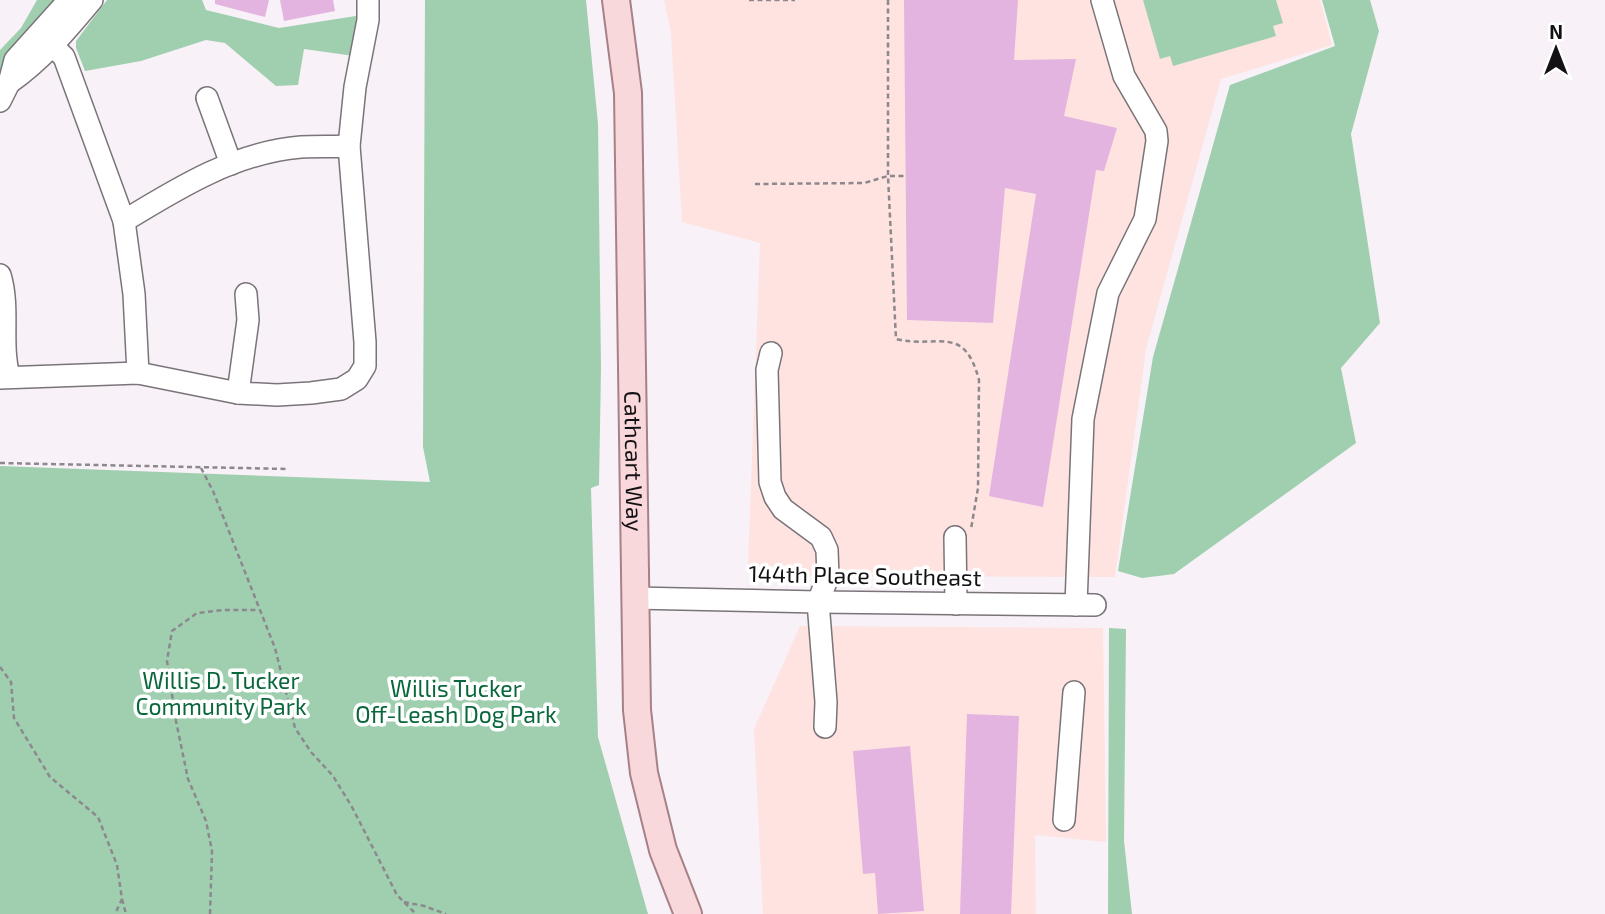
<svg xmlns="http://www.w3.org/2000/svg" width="1605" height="914" font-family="'Exo 2',sans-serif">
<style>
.education{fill:#fee3e0}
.green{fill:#9fcfaf}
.building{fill:#e2b4df}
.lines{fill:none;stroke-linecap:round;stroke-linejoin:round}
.minor-casing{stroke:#7a7479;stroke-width:24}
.major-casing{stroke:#a68187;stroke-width:30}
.path{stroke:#8d888d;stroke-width:2.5;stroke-dasharray:5 3.5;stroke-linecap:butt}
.minor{stroke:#fff;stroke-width:21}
.major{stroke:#f9d8dc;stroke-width:26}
.labels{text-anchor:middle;stroke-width:7;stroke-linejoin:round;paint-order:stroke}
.street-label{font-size:23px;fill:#131113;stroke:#fff}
.park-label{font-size:23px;fill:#09673b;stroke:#fff}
</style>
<rect width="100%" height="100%" fill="#f8f1f8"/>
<g class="education">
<polygon points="664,0 1320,0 1332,45 1221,79 1146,349 1115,577 809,576 781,567 748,565 760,243 682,222 671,33"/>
<polygon points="800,626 1103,628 1106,842 1035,835 1036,914 763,914 754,729"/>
</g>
<g class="green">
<polygon points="37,0 62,0 0,76 0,50 21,28"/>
<polygon points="107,0 202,0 206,10 279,28 362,15 354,56 304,49 298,85 276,86 225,43 206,40 141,61 85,71 76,48 76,41"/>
<polygon points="425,0 586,0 598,124 601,368 599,485 591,488 598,737 648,914 0,914 0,466 430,482 423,447"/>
<polygon points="1143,0 1276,0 1283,23 1273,26 1276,36 1173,66 1170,56 1160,59"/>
<polygon points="1322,0 1370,0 1379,31 1351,134 1380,323 1341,368 1356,443 1174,574 1142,578 1118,571 1153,357 1230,85 1335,46"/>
<polygon points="1109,628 1126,629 1124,841 1132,914 1108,914"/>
</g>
<g class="building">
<polygon points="215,0 269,0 265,17 215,4"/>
<polygon points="280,0 333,0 335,11 284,21"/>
<polygon points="904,0 1018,0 1014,60 1076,59 1064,116 1117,128 1104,171 1096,170 1043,507 989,496 1036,194 1005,188 993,323 907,320"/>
<polygon points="967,714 1019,716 1011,914 960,914"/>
<polygon points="910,746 924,911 878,914 875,873 863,874 853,751"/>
</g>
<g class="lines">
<g class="minor-casing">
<g id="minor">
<polyline points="40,34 64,57 124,221 134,294 138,373"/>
<path d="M9 83C42 60 66 31 92 0"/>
<polyline points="207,98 231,164"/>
<polyline points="0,101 9,83 15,60 69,0"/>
<path d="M124 221C178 188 236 152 301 147 317 146 333 147 349 146"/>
<path d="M0 275C10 308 0 343 9 376"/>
<polyline points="771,353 767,370 770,482 775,497 783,509 821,537 827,550 828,577 818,602 826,702 825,727"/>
<polyline points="0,378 138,373 238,393 277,395 311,393 341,389 357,379 365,366 365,342 349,146 355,87 368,20 368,0"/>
<polyline points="238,393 248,320 246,294"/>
<polyline points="955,537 956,604"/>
<polyline points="634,598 818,602 1095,605"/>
<polyline points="1076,605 1083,419 1108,293 1145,219 1157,141 1156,131 1124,76 1102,0"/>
<polyline points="1064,820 1074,692"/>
</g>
</g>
<g class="major-casing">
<g id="major">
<path id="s1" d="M616 0 628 93 637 710 644 773 663 850 688 914"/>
</g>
</g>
<g class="path">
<polyline points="749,0 795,0"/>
<path d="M888 0V176L896 339C938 349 964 323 979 380L978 488 971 529"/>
<polyline points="755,184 864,183 888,176 906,176"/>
<polyline points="0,463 289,469"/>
<polyline points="201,468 213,491 275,648 295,728 311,752 333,776 352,807 397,895 416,914"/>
<polyline points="0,667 11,682 14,718 50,777 98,817 117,865 122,899 115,914"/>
<polyline points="122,899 126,914"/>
<polyline points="404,902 424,906 446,914"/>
<polyline points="210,914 212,851 206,821 188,779 176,721 167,661 172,631 197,613 224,610 259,610"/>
</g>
<use href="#minor" class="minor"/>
<use href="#major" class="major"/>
</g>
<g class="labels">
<g class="street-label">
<text dy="8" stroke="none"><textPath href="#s1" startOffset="462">Cathcart Way</textPath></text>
<text transform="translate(865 576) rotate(1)" y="8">144th Place Southeast</text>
</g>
<g class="park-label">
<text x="221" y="689">Willis D. Tucker<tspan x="221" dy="26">Community Park</tspan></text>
<text x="456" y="697">Willis Tucker<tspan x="456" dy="26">Off-Leash Dog Park</tspan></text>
</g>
</g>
<g transform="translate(1556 49)" stroke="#ffffff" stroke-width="5" paint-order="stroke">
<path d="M0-5L12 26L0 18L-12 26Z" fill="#131113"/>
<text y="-10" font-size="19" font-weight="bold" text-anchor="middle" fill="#131113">N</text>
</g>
</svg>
